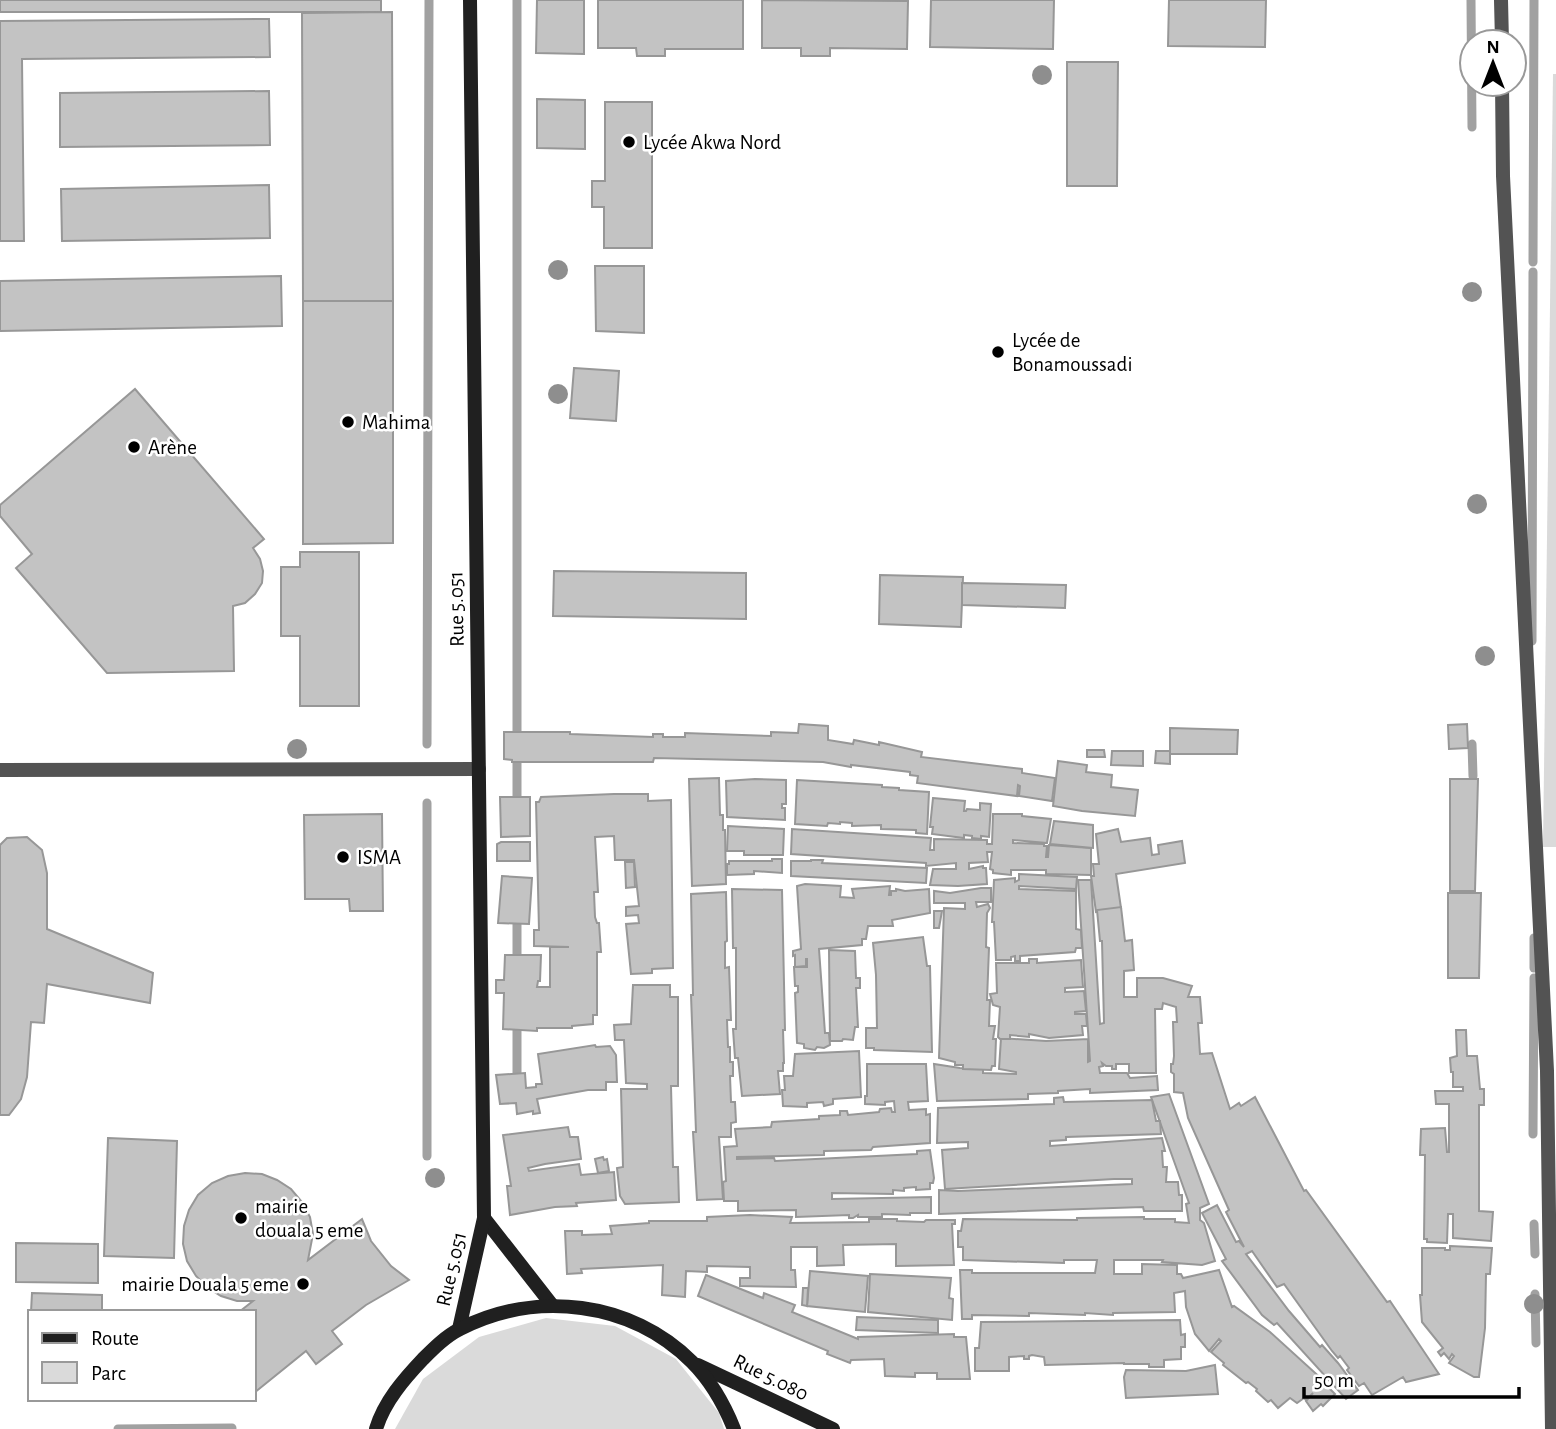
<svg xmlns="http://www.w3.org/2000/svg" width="1556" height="1429" font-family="'Alegreya Sans',sans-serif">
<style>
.green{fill:#dadada}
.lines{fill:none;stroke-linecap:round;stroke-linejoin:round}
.stream{stroke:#a1a1a1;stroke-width:9}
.building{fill:#c3c3c3;stroke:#979797;stroke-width:2}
.street{stroke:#535353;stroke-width:14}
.secondary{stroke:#202020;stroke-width:14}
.tree{fill:#8e8e8e}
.poi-dot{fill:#000;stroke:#fff;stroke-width:2.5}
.labels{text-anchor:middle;stroke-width:5;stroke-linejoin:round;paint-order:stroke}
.poi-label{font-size:21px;fill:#000;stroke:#fff;text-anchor:start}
.street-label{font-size:21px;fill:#000;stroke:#fff}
</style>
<rect width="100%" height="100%" fill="#fff"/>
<g class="green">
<polygon points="1553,74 1556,74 1556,847 1543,847"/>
<polygon points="546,1318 615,1326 676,1359 719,1413 724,1429 395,1429 423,1379 479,1337"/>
</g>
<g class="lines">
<g class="stream">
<polyline points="517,0 517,807"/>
<polyline points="1471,0 1472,127"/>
<polyline points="1533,262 1534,0"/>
<polyline points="1532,641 1533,272"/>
<polyline points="427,744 429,0"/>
<polyline points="1472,744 1473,776"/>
<polyline points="517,914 517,966"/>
<polyline points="1534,938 1534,968"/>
<polyline points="517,1019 517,1085"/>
<polyline points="1533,1134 1534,978"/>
<polyline points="427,1156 427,803"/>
<polyline points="1534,1224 1535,1254"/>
<polyline points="1535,1294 1536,1343"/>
<polyline points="118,1429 232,1428"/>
</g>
</g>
<g class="building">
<rect x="0" y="0" width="381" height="12"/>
<polygon points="537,0 584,0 584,54 536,53"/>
<polygon points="598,0 743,0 743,49 665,49 665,56 637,56 636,48 598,48"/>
<polygon points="762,0 908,1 907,49 830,48 830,56 801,56 801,48 762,48"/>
<polygon points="931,0 1054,0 1053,49 930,47"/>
<polygon points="1169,0 1266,0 1265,47 1168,46"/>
<polygon points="392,12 393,301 303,301 302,13"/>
<polygon points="269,19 270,57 22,59 24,241 0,241 0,21"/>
<polygon points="1067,62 1118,62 1117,186 1067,186"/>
<polygon points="269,91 270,145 60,147 60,93"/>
<polygon points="537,99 585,100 585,149 537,148"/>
<polygon points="605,102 652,102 652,248 604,248 604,207 592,207 592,181 605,181"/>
<polygon points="269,185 270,238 62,241 61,189"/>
<polygon points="595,266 644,266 644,333 596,331"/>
<polygon points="281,276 282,326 0,331 0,281"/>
<polygon points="303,301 393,301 393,543 303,544"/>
<polygon points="574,368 619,371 616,421 570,418"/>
<polygon points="135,389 264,539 253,548 260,559 263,571 262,583 255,594 245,603 233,606 234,671 107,673 16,568 32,554 0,516 0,505"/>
<polygon points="300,552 359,552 359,706 300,706 300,636 281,636 281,567 300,567"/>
<polygon points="554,571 746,573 746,619 553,616"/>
<polygon points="880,575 963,577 961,627 879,624"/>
<polygon points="962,583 1066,585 1065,608 962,605"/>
<polygon points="799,724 828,726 828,740 853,744 854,740 879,745 879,742 922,752 921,757 1022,769 1022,773 1055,778 1052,801 1019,796 1020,786 1018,785 1017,796 917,783 918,776 910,775 910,772 851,765 851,767 823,762 654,758 653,762 512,762 512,760 504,759 504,732 570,732 570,734 653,737 653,734 663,734 663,737 685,737 685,733 771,736 771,732 798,733"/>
<polygon points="1467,724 1468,748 1449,749 1448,725"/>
<polygon points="1170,728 1238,730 1237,754 1170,754"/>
<polygon points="1087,750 1104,750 1105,757 1087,757"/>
<polygon points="1112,751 1143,751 1143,766 1111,765"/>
<polygon points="1156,751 1170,751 1170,764 1155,763"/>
<polygon points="1058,761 1087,765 1086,772 1112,775 1111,787 1138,790 1135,816 1082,811 1053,806"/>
<polygon points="719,778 720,815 723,815 723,830 725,830 726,884 692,886 689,779"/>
<polygon points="755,779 786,780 786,804 782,804 782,808 785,808 785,820 727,817 726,781"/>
<polygon points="1450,779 1478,779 1475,891 1450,891"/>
<polygon points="797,780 882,785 882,787 899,788 899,790 929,792 927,834 916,833 916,830 881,829 881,825 852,826 852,823 840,822 840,824 828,823 827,826 795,824"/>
<polygon points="614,794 648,794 648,801 671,800 673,968 652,969 652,973 631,974 626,924 639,923 638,915 626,916 626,907 639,906 634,860 615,860 614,836 595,837 598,892 594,892 595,917 597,923 599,923 601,952 597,952 597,1015 593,1015 593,1024 572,1026 572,1028 537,1028 537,1031 503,1029 504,993 496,993 496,980 504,980 505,955 541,955 540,981 538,981 537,987 550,987 550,947 569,947 534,946 534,930 539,930 536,802 539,802 541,797"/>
<polygon points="500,797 530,797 530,836 501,837"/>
<polygon points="933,798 965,801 964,811 966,811 967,809 980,810 980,803 991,804 989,837 981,836 981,839 972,838 972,836 964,835 964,838 932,834 933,827 930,827"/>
<polygon points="382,814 383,911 350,911 349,899 305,899 304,815"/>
<polygon points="993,814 1022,814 1022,816 1051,819 1047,843 1013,840 1013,843 1044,844 1044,846 1047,846 1046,857 1048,857 1049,845 1091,848 1091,875 1046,874 1046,870 1011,870 1011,875 993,873 993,870 990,869 992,852 987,852 988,862 969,863 969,869 983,866 983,868 986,868 987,884 958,886 930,885 933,869 956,869 956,863 926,866 926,863 791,854 792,829 931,838 930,850 934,850 934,839 987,840 987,844 992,844"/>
<polygon points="1054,821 1093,825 1093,848 1050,844"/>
<polygon points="728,826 784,829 783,855 744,855 744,851 727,851"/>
<polygon points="1118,829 1121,842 1150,838 1152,855 1159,854 1158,845 1182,841 1185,863 1116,874 1121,908 1096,912 1091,876 1094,876 1093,864 1099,864 1096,834"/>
<polygon points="27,837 42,850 47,873 47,929 153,973 150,1003 47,984 44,1023 31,1022 27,1077 21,1099 9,1115 0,1115 0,845 7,838"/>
<polygon points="501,842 530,842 530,861 497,861 497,844"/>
<polygon points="772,859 782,859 782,873 754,871 754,874 727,875 727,864 729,864 729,861 772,861"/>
<polygon points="811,860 823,860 822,863 927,868 926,883 791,876 791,861 811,861"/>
<polygon points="625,862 634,862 635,887 626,888"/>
<polygon points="1019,874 1077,877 1076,889 1019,886 1019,889 1076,891 1076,929 1081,930 1082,948 1076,948 1075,952 1020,956 1020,961 1015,961 1015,956 1011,957 1011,960 996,960 994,922 992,922 994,880 1015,878 1015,882 1019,880"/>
<polygon points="502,876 532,878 529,924 498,923"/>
<polygon points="1078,880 1091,880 1100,1024 1104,1023 1102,941 1100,941 1097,910 1121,907 1125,941 1132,940 1134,970 1124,971 1124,997 1137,997 1137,978 1163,978 1192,986 1188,997 1200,997 1202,1023 1198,1023 1200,1054 1212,1053 1230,1109 1239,1103 1241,1106 1255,1097 1304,1191 1306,1190 1387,1302 1390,1301 1439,1374 1406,1382 1403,1377 1372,1395 1364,1383 1359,1386 1347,1370 1349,1368 1340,1356 1338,1358 1332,1351 1284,1284 1277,1287 1252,1251 1246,1254 1289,1311 1320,1347 1322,1345 1338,1363 1358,1390 1346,1399 1277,1323 1274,1325 1262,1315 1222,1261 1226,1259 1202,1213 1217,1205 1236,1242 1239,1241 1244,1247 1226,1212 1229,1210 1188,1118 1183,1093 1174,1092 1174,1074 1171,1072 1171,1064 1173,1064 1174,1056 1173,1022 1177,1022 1176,1007 1163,1003 1162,1009 1155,1009 1156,1073 1129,1073 1129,1064 1116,1064 1116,1069 1112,1069 1112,1066 1106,1066 1102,1063 1103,1066 1099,1067 1100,1073 1127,1073 1130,1078 1157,1076 1158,1090 1090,1093 1090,1089 1058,1091 1058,1093 1028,1094 1028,1099 937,1101 934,1064 960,1068 983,1069 983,1073 1016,1074 1016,1072 999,1069 1001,1038 1046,1041 1088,1039 1088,1062 1090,1061"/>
<polygon points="805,884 841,886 840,897 854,898 852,889 890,886 889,895 891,895 891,891 896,891 896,889 905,891 929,889 930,913 892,920 893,926 868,926 866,939 862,939 862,945 819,949 825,1033 829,1033 830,1045 824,1048 817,1047 815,1050 804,1048 804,1044 797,1043 795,993 798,992 798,986 795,986 794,967 807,967 807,959 806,959 806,966 795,967 795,955 793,956 793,951 801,949 797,886"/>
<polygon points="981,888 991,888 991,902 976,902 977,907 988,904 990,908 987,913 986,947 989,948 987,1000 990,1000 989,1026 995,1026 993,1039 996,1039 995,1066 992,1066 991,1070 963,1069 963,1065 955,1065 955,1062 939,1058 944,908 965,909 965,903 934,903 934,891 950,893"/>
<polygon points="732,889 782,890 785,1030 783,1030 784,1063 783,1063 783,1071 778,1071 780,1094 742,1096 738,1058 735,1058 733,1029 736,1029 736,948 733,948"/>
<polygon points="726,892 727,941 725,942 725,968 729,967 731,1020 727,1020 728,1047 730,1047 730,1062 733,1062 733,1076 730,1076 731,1102 735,1102 736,1122 731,1123 731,1137 719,1137 723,1199 697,1200 693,1132 696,1132 691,995 693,995 691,894"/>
<polygon points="1448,893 1481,893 1479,978 1448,978"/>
<polygon points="934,911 942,911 939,928 934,928"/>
<polygon points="923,937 927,966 930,966 932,1052 874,1050 874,1048 866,1048 866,1028 877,1028 876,975 873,943"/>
<polygon points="829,950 855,951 856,978 860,978 860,988 856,988 858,1027 855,1027 853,1040 843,1039 842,1041 830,1041"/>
<polygon points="1029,959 1037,959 1037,963 1081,960 1083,987 1065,988 1065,992 1084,991 1086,1011 1075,1012 1075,1014 1086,1014 1087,1026 1082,1026 1083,1035 1049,1038 1029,1034 1029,1037 1010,1035 1010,1039 1000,1039 998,1037 1000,1007 993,1005 990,994 997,993 996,963 1029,963"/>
<polygon points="633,985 670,985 670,997 678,997 678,1086 671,1086 673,1167 678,1167 679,1202 625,1204 620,1196 617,1168 623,1167 621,1089 647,1089 647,1084 626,1083 624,1040 615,1040 614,1025 631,1024"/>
<polygon points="1456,1030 1466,1030 1467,1056 1477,1056 1480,1089 1484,1089 1484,1105 1479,1105 1479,1211 1493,1212 1491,1241 1453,1238 1453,1214 1448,1214 1447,1243 1427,1242 1427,1239 1424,1239 1425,1155 1420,1155 1421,1129 1445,1128 1447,1152 1449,1152 1449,1104 1436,1104 1435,1091 1463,1091 1463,1087 1453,1087 1453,1072 1451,1072 1450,1058 1457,1056"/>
<polygon points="595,1045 596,1047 610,1046 616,1055 617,1082 606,1082 606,1090 588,1090 537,1099 540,1113 533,1114 533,1111 517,1114 516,1103 500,1104 496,1075 525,1073 526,1088 536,1087 536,1084 542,1084 538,1054"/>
<polygon points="859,1051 861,1097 833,1099 833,1104 824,1106 823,1102 807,1103 807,1107 783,1106 782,1090 785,1090 784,1076 793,1076 795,1054"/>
<polygon points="867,1064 926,1064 928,1101 908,1102 909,1110 926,1109 926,1115 930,1114 930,1143 873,1147 871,1150 824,1151 824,1155 737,1157 737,1159 774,1158 775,1161 917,1154 917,1151 930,1150 934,1178 933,1183 930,1183 930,1189 916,1190 916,1187 904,1188 904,1191 893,1190 893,1194 832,1193 832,1199 931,1197 931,1213 910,1213 910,1215 882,1214 882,1217 858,1217 858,1215 853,1218 849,1218 849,1215 796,1217 796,1210 738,1211 738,1201 724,1201 723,1182 726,1181 724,1147 737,1146 735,1129 771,1127 772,1122 819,1119 819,1116 840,1115 840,1111 847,1111 848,1115 879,1112 880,1109 891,1108 892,1112 895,1112 894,1101 885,1102 885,1105 865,1104 865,1096 867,1096"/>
<polygon points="1169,1094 1209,1204 1200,1208 1200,1220 1204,1223 1215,1261 1202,1265 1162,1262 1163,1260 1114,1260 1114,1274 1142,1274 1142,1264 1177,1265 1177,1274 1181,1274 1183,1278 1219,1270 1232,1307 1234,1306 1270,1332 1324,1381 1323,1382 1335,1394 1323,1406 1321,1404 1313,1411 1306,1401 1313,1393 1306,1400 1304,1398 1297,1403 1290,1398 1278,1408 1271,1400 1268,1402 1256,1391 1257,1389 1248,1382 1246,1383 1223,1365 1224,1363 1211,1352 1221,1341 1219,1339 1209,1351 1195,1334 1186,1307 1185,1291 1174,1293 1175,1312 1113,1313 1113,1315 1085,1313 1085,1315 1029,1313 1029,1316 972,1315 972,1319 962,1319 960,1270 972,1270 972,1273 1095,1273 1097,1260 1064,1260 1064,1263 963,1260 963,1247 958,1247 958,1231 961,1231 963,1219 1077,1220 1077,1218 1144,1217 1144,1219 1175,1219 1175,1222 1189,1223 1186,1204 1189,1203 1151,1097"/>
<polygon points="1063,1097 1064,1102 1152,1100 1156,1121 1160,1121 1161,1134 1066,1137 1066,1140 1050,1141 1050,1146 1162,1138 1165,1151 1162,1151 1163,1167 1167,1167 1166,1182 1178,1182 1179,1195 1182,1195 1182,1211 1144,1211 1143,1207 939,1214 939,1190 958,1191 1132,1184 1132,1179 1114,1179 945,1189 942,1150 968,1148 968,1142 937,1143 938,1108 1054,1104 1054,1098"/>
<polygon points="568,1127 570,1137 578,1137 581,1159 545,1164 528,1168 529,1171 579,1164 581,1175 614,1172 616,1200 576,1203 577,1206 555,1207 510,1215 507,1186 511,1186 503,1135"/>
<polygon points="108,1138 177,1141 174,1258 104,1256"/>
<polygon points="603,1157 604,1160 607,1159 609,1171 598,1173 595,1159"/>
<polygon points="245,1173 262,1174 277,1180 291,1189 302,1202 310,1217 313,1234 308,1260 362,1219 371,1241 391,1266 409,1280 366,1305 332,1331 342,1344 316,1364 306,1351 254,1393 254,1312 239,1312 253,1301 237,1301 221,1296 208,1288 196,1276 187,1261 183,1244 184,1226 189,1210 198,1195 212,1183 228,1176"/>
<polygon points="750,1215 792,1217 790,1223 869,1222 869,1219 897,1219 897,1221 924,1222 926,1220 955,1220 955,1224 952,1224 954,1265 896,1266 896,1244 843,1245 844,1265 817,1266 817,1247 791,1247 791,1270 795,1270 796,1287 740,1286 740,1278 750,1278 750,1267 707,1266 707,1272 686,1271 685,1297 662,1295 663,1265 581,1269 582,1273 567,1274 565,1231 582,1231 582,1235 612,1234 610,1226 649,1223 649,1221 707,1221 707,1217"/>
<polygon points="16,1243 98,1244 98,1283 16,1282"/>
<polygon points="1450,1246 1492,1248 1490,1274 1486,1274 1485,1328 1479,1377 1474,1377 1449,1363 1454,1356 1452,1354 1449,1359 1444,1353 1441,1356 1438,1352 1443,1348 1422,1322 1420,1295 1422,1295 1422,1248 1445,1248 1445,1250 1450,1250"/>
<polygon points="810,1271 868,1276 865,1312 807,1306"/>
<polygon points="870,1274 951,1278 949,1298 953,1299 952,1320 868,1312"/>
<polygon points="706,1275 763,1298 764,1293 795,1305 792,1312 858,1339 858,1337 954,1334 954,1337 966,1337 970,1379 937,1379 937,1373 915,1373 915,1377 885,1376 884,1359 851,1360 850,1363 827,1354 828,1351 698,1296"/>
<polygon points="803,1288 808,1288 807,1306 802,1305"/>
<polygon points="32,1293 102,1295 102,1312 31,1312"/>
<polygon points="857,1317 938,1320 938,1333 856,1330"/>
<polygon points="1180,1320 1181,1335 1185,1334 1185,1347 1181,1347 1181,1359 1164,1360 1164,1367 1149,1367 1149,1364 1124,1364 1124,1363 1045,1365 1044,1357 1032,1355 1029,1356 1029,1359 1024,1359 1024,1356 1009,1357 1009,1371 975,1371 975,1348 979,1348 981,1322"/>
<polygon points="1215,1365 1218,1394 1126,1398 1124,1377 1126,1370 1186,1371"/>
</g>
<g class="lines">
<g class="street">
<polyline points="1501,0 1502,42"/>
<polyline points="1502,84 1503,176 1547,1071 1552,1429"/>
<polyline points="0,770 479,769"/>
</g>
<g class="secondary">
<polyline points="484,1218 552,1305"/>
<polyline points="459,1329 484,1218 470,0"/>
<polyline points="698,1365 833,1429"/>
<path d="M376 1429C384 1402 404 1379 423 1359 434 1348 446 1336 460 1329 536 1290 631 1301 692 1362 711 1381 724 1404 734 1429"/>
</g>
</g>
<g class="tree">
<circle cx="1042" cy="75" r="10"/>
<circle cx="558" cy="270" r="10"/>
<circle cx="1472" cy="292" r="10"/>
<circle cx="558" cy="394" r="10"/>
<circle cx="1477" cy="504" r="10"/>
<circle cx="1485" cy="656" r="10"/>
<circle cx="297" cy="749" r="10"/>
<circle cx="435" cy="1178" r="10"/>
<circle cx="1534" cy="1304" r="10"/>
</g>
<g class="poi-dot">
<circle cx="629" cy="142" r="7"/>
<circle cx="998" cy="352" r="7"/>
<circle cx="348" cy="422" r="7"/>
<circle cx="134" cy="447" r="7"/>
<circle cx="343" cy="857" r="7"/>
<circle cx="241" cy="1218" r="7"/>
<circle cx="303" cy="1284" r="7"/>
</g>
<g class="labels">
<g class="poi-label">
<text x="643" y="149">Lycée Akwa Nord</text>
<text x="1012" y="347">Lycée de<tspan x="1012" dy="24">Bonamoussadi</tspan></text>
<text x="362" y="429">Mahima</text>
<text x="148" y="454">Arène</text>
<text x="357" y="864">ISMA</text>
<text x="255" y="1213">mairie<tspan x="255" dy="24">douala 5 eme</tspan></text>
<text x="289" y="1291" text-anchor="end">mairie Douala 5 eme</text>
</g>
<g class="street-label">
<text transform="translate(456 609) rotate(-91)" y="7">Rue 5.051</text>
<text transform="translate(451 1269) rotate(-77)" y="7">Rue 5.051</text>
<text transform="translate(771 1377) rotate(26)" y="7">Rue 5.080</text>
</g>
</g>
<rect x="28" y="1310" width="228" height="91" fill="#ffffff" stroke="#999999" stroke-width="2"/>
<rect x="42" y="1333" width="35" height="10" fill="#202020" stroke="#999999" stroke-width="2"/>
<text x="91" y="1345" font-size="21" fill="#000000">Route</text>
<rect x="42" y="1362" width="35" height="21" fill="#dadada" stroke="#999999" stroke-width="2"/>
<text x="91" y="1380" font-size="21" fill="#000000">Parc</text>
<g transform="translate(1493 63)"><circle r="33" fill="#ffffff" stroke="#999999" stroke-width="2"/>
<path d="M0-5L12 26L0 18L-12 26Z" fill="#000000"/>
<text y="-10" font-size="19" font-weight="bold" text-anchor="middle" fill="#000000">N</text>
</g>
<path d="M1304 1387v10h215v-10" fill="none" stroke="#000000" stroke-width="3.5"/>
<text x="1314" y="1387" font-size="21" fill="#000000" stroke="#ffffff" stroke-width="5" paint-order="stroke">50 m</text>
</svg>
